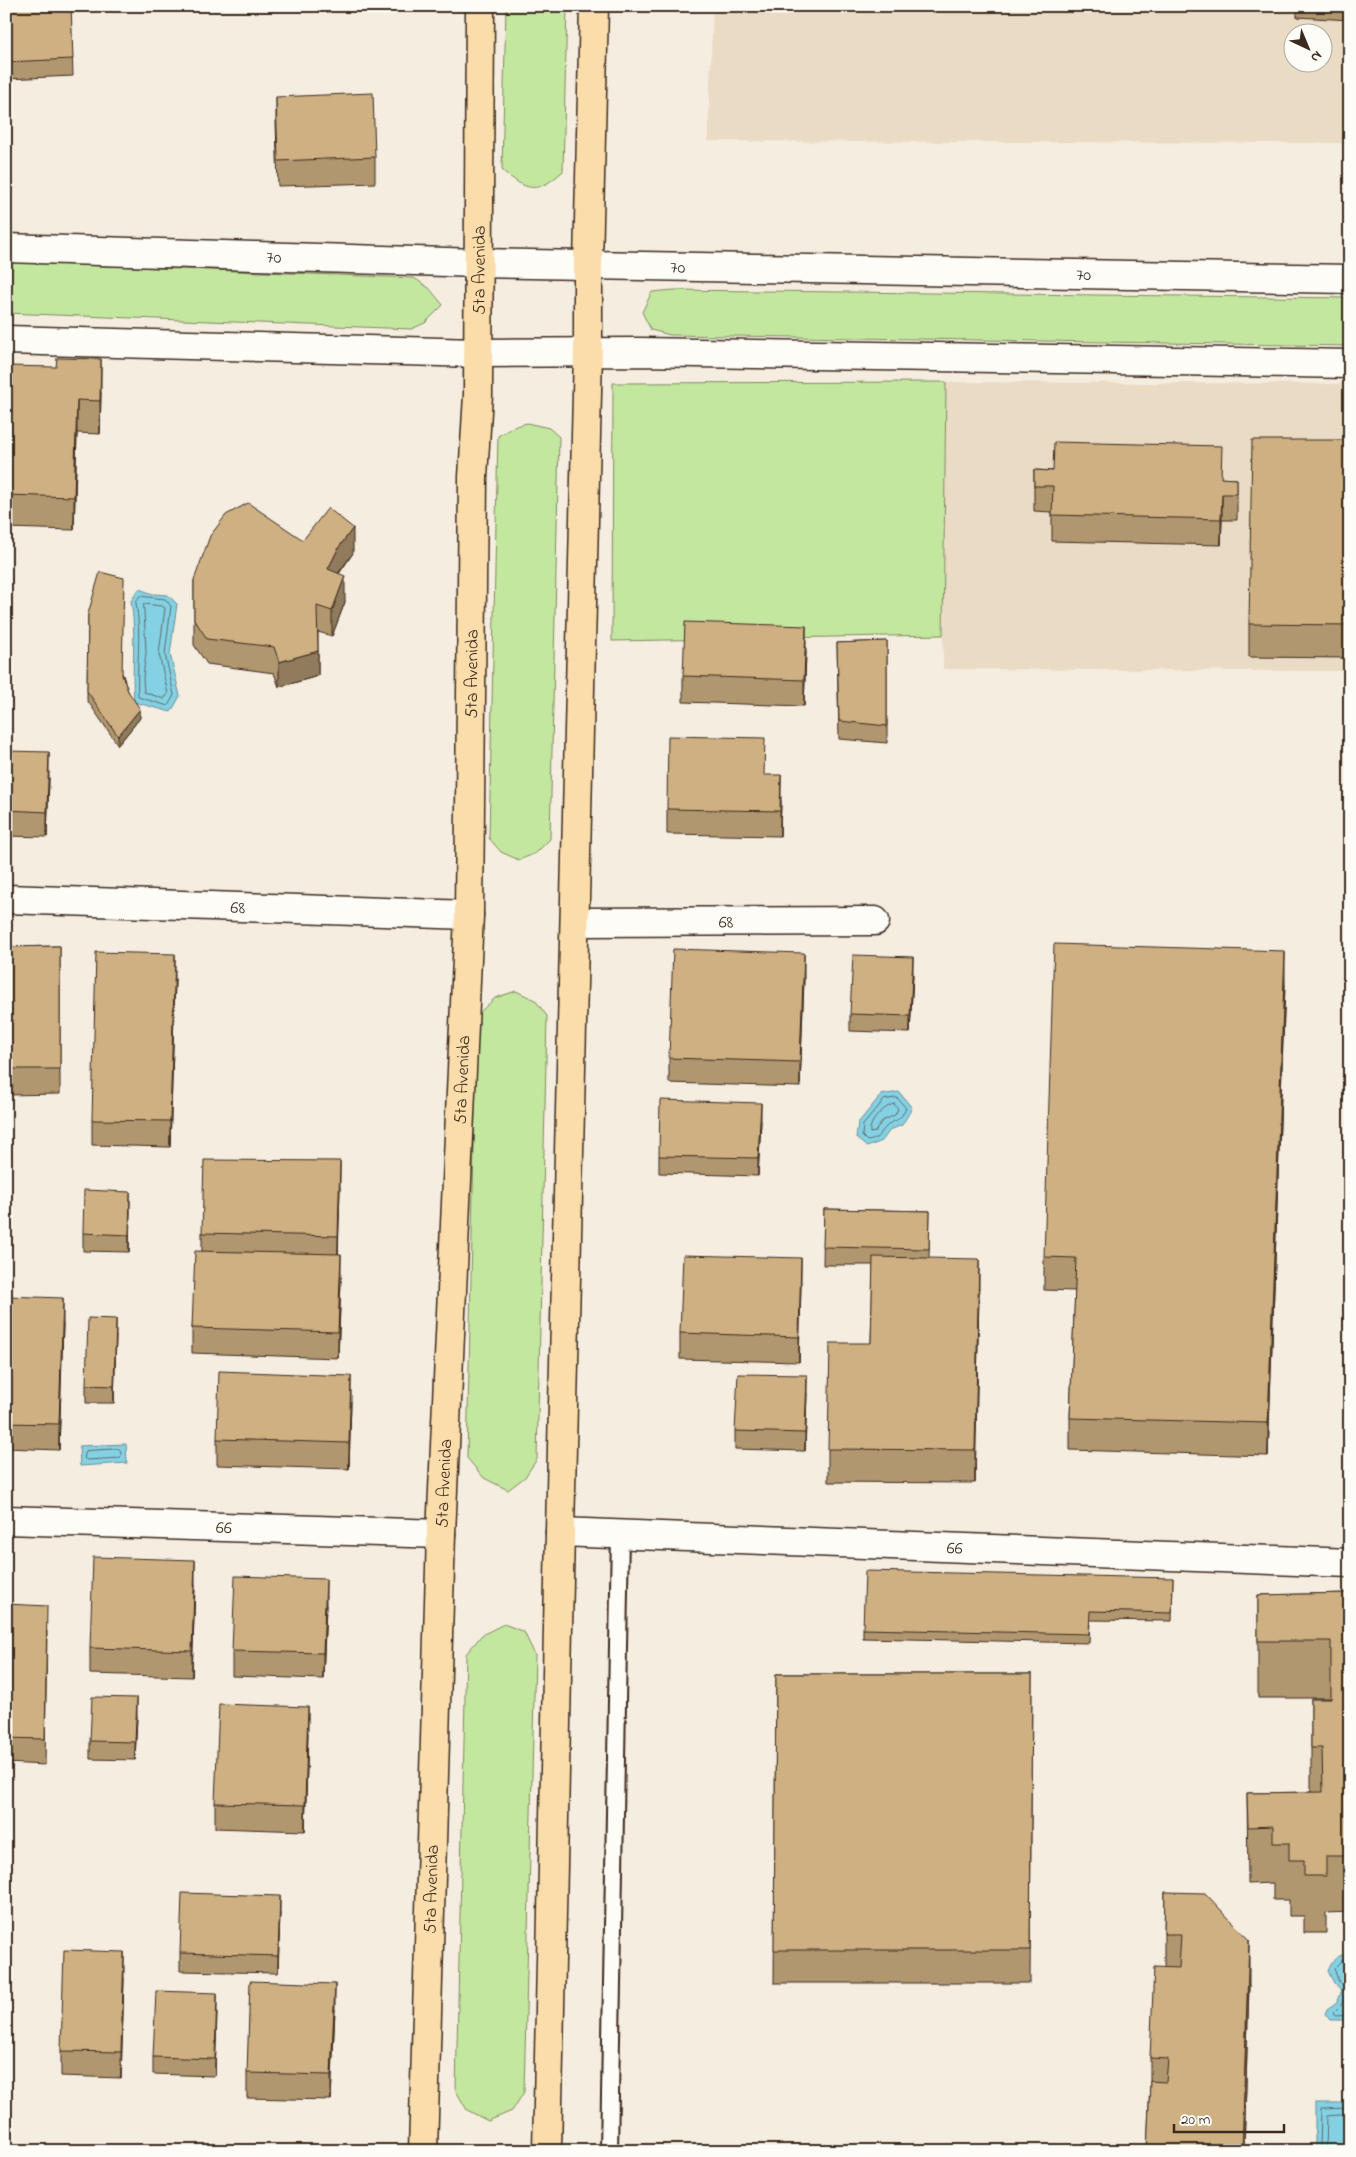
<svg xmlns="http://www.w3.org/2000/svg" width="1356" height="2157" font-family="'Indie Flower',sans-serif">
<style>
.built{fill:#e9dbc4;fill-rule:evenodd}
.green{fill:#c4e7a0;stroke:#80885f}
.water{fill:#85d1e4;stroke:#678e95}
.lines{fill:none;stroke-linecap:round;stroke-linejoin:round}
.shore{stroke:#596d6d;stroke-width:1}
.service-casing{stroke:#3b2a1e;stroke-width:20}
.minor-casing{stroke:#3b2a1e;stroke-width:31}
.secondary-casing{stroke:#3b2a1e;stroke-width:31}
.trunk-casing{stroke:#3b2a1e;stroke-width:31}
.service{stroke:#fdfcf7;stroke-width:16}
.minor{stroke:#fdfcf7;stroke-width:28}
.secondary{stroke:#fdfcf7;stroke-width:28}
.trunk{stroke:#faddab;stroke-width:28}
.wall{fill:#b19770;stroke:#3b2a1e}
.shaded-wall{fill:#907b5b;stroke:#3b2a1e}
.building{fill:#ceb082;stroke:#3b2a1e}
.labels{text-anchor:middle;stroke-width:5;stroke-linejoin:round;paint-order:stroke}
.street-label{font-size:18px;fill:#3b2a1e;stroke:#fdfcf7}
</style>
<rect width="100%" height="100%" fill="#f4ede0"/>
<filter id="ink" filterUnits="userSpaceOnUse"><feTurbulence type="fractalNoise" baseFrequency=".02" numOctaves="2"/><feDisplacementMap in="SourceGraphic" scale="10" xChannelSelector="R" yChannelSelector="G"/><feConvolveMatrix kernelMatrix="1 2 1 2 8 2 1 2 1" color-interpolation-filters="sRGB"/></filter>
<g filter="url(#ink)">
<g class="built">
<path d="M713 6H1350V143L708 141ZM1294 32H1324V62H1294Z"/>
<polygon points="946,382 1350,384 1350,671 943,669"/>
</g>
<g class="green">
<path d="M506 6H567L563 171C538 194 527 192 502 170Z"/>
<polygon points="6,262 414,278 429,288 443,305 425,323 411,329 6,313"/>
<polygon points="674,290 1350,298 1350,346 670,335 651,330 642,312 652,292"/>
<polygon points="946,382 943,635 612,641 613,383"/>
<polygon points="527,423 549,428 559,437 550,839 536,853 519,860 501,852 489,838 498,436 513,427"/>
<polygon points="516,991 535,1000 547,1016 537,1459 525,1477 508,1490 484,1478 467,1458 477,1015 495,998"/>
<polygon points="504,1624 524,1632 535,1655 524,2092 512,2111 488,2121 467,2110 456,2091 466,1654 482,1635"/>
</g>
<g class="water">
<path d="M139 589 153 594 168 595 177 604 170 654 180 696 171 712 134 702C131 668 137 635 131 601Z"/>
<polygon points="899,1092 912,1108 902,1125 890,1130 882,1141 867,1147 856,1138 858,1123 881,1095"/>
<polygon points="126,1444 127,1463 80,1466 79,1446"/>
<path d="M1350 1954V2020H1330L1325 2014 1327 2009 1337 2002 1342 1990 1334 1983 1328 1971C1331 1960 1338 1954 1350 1954Z"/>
<rect x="1315" y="2103" width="35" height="48"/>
</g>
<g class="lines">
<g class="shore">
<path d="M140 596 165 599 171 606 165 654 174 695 168 706 138 697C136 665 142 635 136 603Z"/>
<polygon points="144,604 162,606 165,608 159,654 168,694 164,699 144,692 143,677 146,653"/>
<path d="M897 1098 906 1108C899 1124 894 1118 886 1127 879 1134 878 1140 867 1141L862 1136 863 1125 884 1100Z"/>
<path d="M894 1104 898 1109 895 1115 882 1121 875 1132 870 1133C868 1122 884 1106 894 1104Z"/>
<polygon points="119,1449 121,1452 120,1458 87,1460 84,1458 86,1451"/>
<polyline points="1350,1959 1341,1961 1334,1968 1338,1980 1347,1991 1342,2004 1333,2013 1335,2016 1350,2015"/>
<polyline points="1320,2151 1321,2109 1350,2108"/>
<polyline points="1326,2151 1327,2116 1350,2114"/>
</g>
<g class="service-casing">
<polyline id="service" points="609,2151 620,1534"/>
</g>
<g class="minor-casing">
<g id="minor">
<path id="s1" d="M6 899 469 915"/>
<path id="s2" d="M576 922 875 921"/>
<path id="s3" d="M6 1520 441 1534"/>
<path id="s4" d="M560 1532 1350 1563"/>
</g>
</g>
<g class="secondary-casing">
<g id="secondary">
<path id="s5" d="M6 248 478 263 1350 279"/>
<polyline points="6,340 477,353 640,352 1350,364"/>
</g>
</g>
<g class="trunk-casing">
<g id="trunk">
<path id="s6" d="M423 2151 441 1534 469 915 473 477 478 395 480 6"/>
<polyline points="547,2151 560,1532 588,351 588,264 594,6"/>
</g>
</g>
<use href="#service" class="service"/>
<use href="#minor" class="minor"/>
<use href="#secondary" class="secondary"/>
<use href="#trunk" class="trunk"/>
</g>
<g class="wall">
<polygon points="6,6 91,6 91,10 71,11 73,76 6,79"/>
<polygon points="1297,6 1350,6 1350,20 1297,17"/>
<polygon points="276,97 375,157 375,183 278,186 276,123"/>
<polygon points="6,366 101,392 100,434 77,433 74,530 6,528"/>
<polygon points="1350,440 1350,658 1249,657 1249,624"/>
<polygon points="1034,470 1237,479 1237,520 1222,520 1221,545 1052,541 1052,512 1034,511"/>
<polygon points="303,540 353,553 339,574 345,602 332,636 318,632 318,676 279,687 274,673 207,664 194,645 194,580"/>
<polygon points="88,614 123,675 128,691 140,718 118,745 87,700"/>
<polygon points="887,641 887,743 839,739 837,643"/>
<polygon points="806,652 804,706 683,702 683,676"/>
<polygon points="6,751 49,778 47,837 6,836"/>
<polygon points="765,775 781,801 780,836 667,834 667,809"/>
<polygon points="60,946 60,1094 6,1095 6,947"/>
<polygon points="913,974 910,1033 850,1031 850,1014"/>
<polygon points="804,978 800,1087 669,1083 669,1058"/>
<polygon points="175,979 170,1147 92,1145 92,1120"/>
<polygon points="1285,984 1268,1456 1070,1450 1070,1418 1075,1291 1044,1290 1044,1257"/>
<polygon points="761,1121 758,1176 659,1173 659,1156"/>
<polygon points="340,1187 338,1254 341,1280 338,1358 192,1353 192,1328 202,1251 202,1233"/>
<polygon points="824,1209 930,1211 929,1258 979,1292 975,1483 828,1482 828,1449 871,1343 873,1265 823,1265"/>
<polygon points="130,1210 129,1252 83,1251 83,1233"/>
<polygon points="801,1283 799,1362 680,1359 680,1333"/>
<polygon points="6,1296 63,1324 59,1450 6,1448"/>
<polygon points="116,1336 114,1403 86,1403 86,1385"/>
<polygon points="807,1393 805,1451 735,1449 735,1431"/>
<polygon points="351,1401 349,1469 217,1465 217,1439"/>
<polygon points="1173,1578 1172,1621 1090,1620 1089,1643 863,1638 863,1629"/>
<polygon points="195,1585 192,1677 90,1674 90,1648"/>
<polygon points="1350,1593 1350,1912 1326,1913 1326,1933 1304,1933 1304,1916 1289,1916 1289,1900 1273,1900 1273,1883 1248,1884 1247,1793 1311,1792 1311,1699 1331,1699 1331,1698 1258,1698 1258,1595"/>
<polygon points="6,1604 47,1631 45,1765 6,1763 8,1702 6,1702"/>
<polygon points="326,1605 323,1679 232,1676 232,1651"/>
<polygon points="776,1674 1032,1674 1030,1983 774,1983"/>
<polygon points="137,1716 135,1760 90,1759 90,1741"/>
<polygon points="308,1733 305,1831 215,1828 215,1803"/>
<polygon points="1165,1892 1249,1985 1244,2151 1147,2151 1150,2083 1150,2058 1164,1967 1164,1934"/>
<polygon points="280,1913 278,1973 180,1971 180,1953"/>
<polygon points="124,1978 121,2078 61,2076 61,2051"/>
<polygon points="335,2009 331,2100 247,2098 247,2073"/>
<polygon points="217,2011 215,2076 153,2074 153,2057"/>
</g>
<g class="shaded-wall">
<polygon points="101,359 101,392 100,434 100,401"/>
<polygon points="77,400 77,433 74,530 74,497"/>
<polygon points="1222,494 1222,520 1221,545 1221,519"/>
<polygon points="353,528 353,553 339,572 328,595 328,569 339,547"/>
<polygon points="345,576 345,602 332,636 332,611"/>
<polygon points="806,626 806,652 804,706 804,680"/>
<polygon points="318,651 318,676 279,687 279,662"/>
<polygon points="140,709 140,718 118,745 118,736"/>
<polygon points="49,752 49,778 47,837 47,812"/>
<polygon points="781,775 781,801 780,836 780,811"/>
<polygon points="1285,951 1285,984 1268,1456 1268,1423"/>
<polygon points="804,953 804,978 800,1087 800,1062"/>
<polygon points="175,954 175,979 170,1147 170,1121"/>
<polygon points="913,957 913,974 910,1033 910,1016"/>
<polygon points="761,1103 761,1121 758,1176 758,1158"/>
<polygon points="340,1161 340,1187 338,1261 338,1236"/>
<polygon points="130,1192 130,1210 129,1252 129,1235"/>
<polygon points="341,1254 341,1280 338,1358 338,1332"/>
<polygon points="801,1258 801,1283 799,1362 799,1337"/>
<polygon points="979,1259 979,1292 975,1483 975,1450"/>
<polygon points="63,1298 63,1324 59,1450 59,1424"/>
<polygon points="116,1319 116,1336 114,1403 114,1386"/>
<polygon points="807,1375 807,1393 805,1451 805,1433"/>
<polygon points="351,1376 351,1401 349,1469 349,1443"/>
<polygon points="195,1560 195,1585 192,1677 192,1651"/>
<polygon points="326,1579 326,1605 323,1679 323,1653"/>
<polygon points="137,1698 137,1716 135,1760 135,1742"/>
<polygon points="308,1707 308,1733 305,1831 305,1805"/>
<polygon points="280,1896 280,1913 278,1973 278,1956"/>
<polygon points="1249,1940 1249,1985 1244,2151 1242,2151"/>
<polygon points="124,1952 124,1978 121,2078 121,2052"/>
<polygon points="335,1984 335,2009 331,2100 331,2075"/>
<polygon points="217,1993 217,2011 215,2076 215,2059"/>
</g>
<g class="building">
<polygon points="6,6 71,6 73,59 6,62"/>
<polygon points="373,93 375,157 278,161 276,97"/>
<polygon points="57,358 101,359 100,401 77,400 74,497 6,495 6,366 56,367"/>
<polygon points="1252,440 1350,440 1350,625 1249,624"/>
<polygon points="1054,442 1222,446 1221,478 1237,479 1237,494 1222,494 1221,519 1052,515 1053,486 1034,486 1034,470 1053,471"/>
<polygon points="248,503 303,540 328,508 353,528 339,547 328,569 345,576 332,611 317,606 318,651 279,662 274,647 207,639 194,619 194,580 210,536 226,515"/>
<polygon points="100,572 124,578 122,675 128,691 140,709 118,736 87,691 88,614"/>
<polygon points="685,622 806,626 804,680 683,676"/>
<polygon points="887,641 887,726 839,721 837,643"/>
<polygon points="668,736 765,738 764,775 781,775 780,811 667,809"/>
<polygon points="6,751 49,752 47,812 6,810"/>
<polygon points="1054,944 1285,951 1268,1423 1070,1418 1076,1258 1044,1257"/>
<polygon points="60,946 60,1069 6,1069 6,947"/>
<polygon points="673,949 804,953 800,1062 669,1058"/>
<polygon points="96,952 175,954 170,1121 92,1120"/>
<polygon points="853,955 913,957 910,1016 850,1014"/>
<polygon points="660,1100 761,1103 758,1158 659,1156"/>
<polygon points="204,1160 340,1161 338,1236 202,1233"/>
<polygon points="84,1190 130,1192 129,1235 83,1233"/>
<polygon points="824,1209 930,1211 929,1249 823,1247"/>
<polygon points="195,1251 341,1254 338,1332 192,1328"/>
<polygon points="683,1255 801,1258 799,1337 680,1333"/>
<polygon points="873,1257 979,1259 975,1450 828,1449 830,1343 871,1343"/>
<polygon points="6,1296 63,1298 59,1424 6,1423"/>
<polygon points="88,1318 116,1319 114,1386 86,1385"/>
<polygon points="219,1371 351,1376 349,1443 217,1439"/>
<polygon points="738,1374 807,1375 805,1433 735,1431"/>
<polygon points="93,1557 195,1560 192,1651 90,1648"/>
<polygon points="865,1571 1173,1578 1172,1613 1090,1611 1089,1634 863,1629"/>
<polygon points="235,1576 326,1579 323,1653 232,1651"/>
<polygon points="1350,1593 1350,1856 1326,1856 1326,1876 1304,1876 1304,1860 1289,1860 1289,1843 1273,1843 1273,1826 1248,1827 1247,1793 1323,1792 1322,1748 1311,1748 1311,1699 1331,1699 1331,1641 1258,1641 1258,1595"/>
<polygon points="6,1604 47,1606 45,1739 6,1738 9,1676 6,1676"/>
<polygon points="776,1674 1032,1674 1030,1950 774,1950"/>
<polygon points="92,1697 137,1698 135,1742 90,1741"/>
<polygon points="219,1704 308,1707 305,1805 215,1803"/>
<polygon points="1165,1892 1205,1893 1249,1940 1242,2151 1147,2151 1150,2081 1166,2082 1168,2059 1150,2058 1154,1967 1179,1968 1181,1934 1164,1934"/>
<polygon points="182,1893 280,1896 278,1956 180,1953"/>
<polygon points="64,1950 124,1952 121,2052 61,2051"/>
<polygon points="250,1981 335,1984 331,2075 247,2073"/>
<polygon points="156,1991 217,1993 215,2059 153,2057"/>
</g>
</g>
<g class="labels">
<g class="street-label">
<text dy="6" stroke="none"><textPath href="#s5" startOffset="268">70</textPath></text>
<text dy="6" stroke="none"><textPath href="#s5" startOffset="672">70</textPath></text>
<text dy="6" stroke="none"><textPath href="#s6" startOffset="1882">5ta Avenida</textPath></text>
<text dy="6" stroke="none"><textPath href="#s5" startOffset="1078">70</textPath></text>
<text dy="6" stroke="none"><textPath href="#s6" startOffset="1478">5ta Avenida</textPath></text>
<text dy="6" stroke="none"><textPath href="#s1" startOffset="232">68</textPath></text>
<text dy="6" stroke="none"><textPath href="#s2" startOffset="150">68</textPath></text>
<text dy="6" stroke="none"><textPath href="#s6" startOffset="1072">5ta Avenida</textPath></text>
<text dy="6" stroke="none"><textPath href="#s6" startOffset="668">5ta Avenida</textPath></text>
<text dy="6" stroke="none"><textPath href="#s3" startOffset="218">66</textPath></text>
<text dy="6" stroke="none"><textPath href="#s4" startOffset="395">66</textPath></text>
<text dy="6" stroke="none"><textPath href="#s6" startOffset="262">5ta Avenida</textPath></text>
</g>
</g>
<rect width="1356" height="2157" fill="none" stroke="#fdfcf7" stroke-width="25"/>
<rect x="12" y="12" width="1331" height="2132" fill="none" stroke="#3b2a1e" stroke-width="2" filter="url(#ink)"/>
<g transform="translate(1308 48) rotate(136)"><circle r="24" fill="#fdfcf7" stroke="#afa8a0"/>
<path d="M0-4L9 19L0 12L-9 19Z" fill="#3b2a1e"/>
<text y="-8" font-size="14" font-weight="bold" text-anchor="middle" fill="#3b2a1e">N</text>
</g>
<path d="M1174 2124v8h110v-8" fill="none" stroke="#3b2a1e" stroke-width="2.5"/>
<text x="1181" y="2124" font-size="15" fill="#3b2a1e" stroke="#fdfcf7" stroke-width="4" paint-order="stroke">20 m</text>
</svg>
